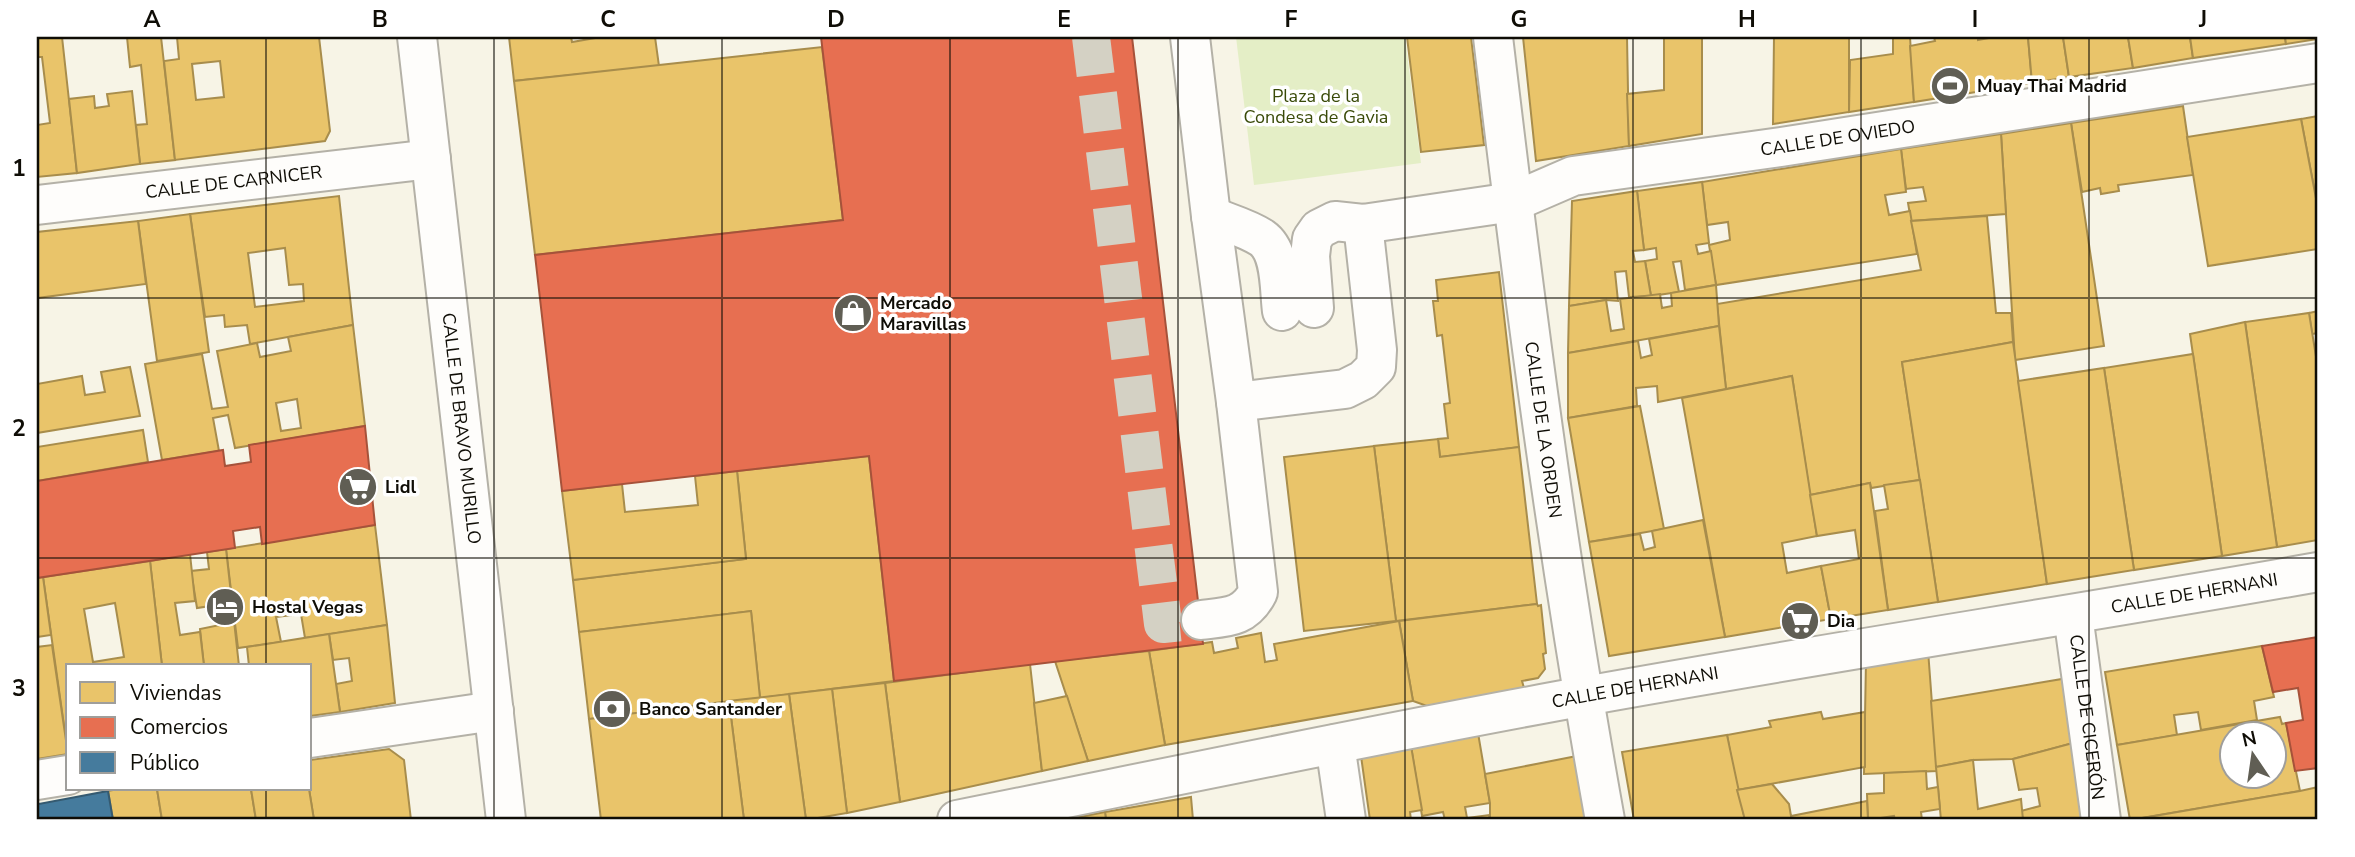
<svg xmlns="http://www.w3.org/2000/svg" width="2355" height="857" font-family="'Nunito Sans',sans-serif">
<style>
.green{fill:#e4eec6}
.homes{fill:#e9c46a;stroke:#a88d4c;stroke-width:2;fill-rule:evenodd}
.shops{fill:#e76f51;stroke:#a6523a;stroke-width:2}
.public{fill:#457b9d;stroke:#355a70;stroke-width:2}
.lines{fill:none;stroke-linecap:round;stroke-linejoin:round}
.minor-tunnel{stroke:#d4d1c4;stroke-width:38;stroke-dasharray:38 19;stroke-linecap:butt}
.minor-casing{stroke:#b4b1a7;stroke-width:42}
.major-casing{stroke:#b4b1a7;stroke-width:42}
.minor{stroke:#fefdfb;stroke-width:38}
.major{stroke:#fefdfb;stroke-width:38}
.grid{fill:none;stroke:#0f0d06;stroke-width:2;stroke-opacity:0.55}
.labels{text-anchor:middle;stroke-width:7;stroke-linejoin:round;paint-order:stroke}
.poi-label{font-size:18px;font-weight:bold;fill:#0f0d06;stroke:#fff;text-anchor:start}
.park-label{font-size:18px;fill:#394a08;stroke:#fff}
.street-label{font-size:18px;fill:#0f0d06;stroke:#fff}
.neatline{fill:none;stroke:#0f0d06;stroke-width:2.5}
.grid-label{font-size:23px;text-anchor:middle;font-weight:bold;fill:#0f0d06}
</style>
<rect width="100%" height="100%" fill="#f7f4e6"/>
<polygon class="green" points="1236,37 1405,37 1421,163 1254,185"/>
<g class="homes">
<polygon points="37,37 62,37 77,173 37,177 37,125 50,123 42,57 37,57"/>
<polygon points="127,37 161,37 175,160 140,164 136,125 147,124 141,65 130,67"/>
<path d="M177 37H319L330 131 325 141 175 160 164 61 179 59ZM220 61 224 97 196 100 192 64Z"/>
<polygon points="509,37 571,37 572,42 601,37 655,37 659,66 514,81"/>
<polygon points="1407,37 1471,37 1484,145 1421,152"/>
<polygon points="1523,37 1627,37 1629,146 1536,161"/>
<polygon points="1664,37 1702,37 1702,134 1629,146 1627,94 1664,90"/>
<polygon points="1774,37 1849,37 1849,112 1773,124"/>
<polygon points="1863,37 1910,37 1914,102 1849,112 1850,60 1893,54 1893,38"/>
<polygon points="1934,37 1978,37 1978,40 1994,37 2028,37 2032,83 1914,102 1910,46 1935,41"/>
<polygon points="2028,37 2063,37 2069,77 2032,83"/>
<polygon points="2063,37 2128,37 2133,68 2069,77"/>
<polygon points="2128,37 2190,37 2193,58 2133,68"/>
<polygon points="2190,37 2285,37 2286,44 2193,58"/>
<polygon points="2285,37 2318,37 2318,39 2286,44"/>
<polygon points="822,47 843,220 535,255 514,81"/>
<polygon points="132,91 140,164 77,173 69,99 94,96 95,108 109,106 107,94"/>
<polygon points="2183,106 2193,175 2118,185 2119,191 2101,194 2100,188 2082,192 2071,123"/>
<polygon points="2318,116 2318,209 2301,119"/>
<polygon points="2301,119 2318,209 2318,249 2208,266 2187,137"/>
<polygon points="2071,123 2104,346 2015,360 2001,134"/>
<polygon points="2001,134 2006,214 1911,221 1908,203 1926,201 1923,187 1906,189 1901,149"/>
<polygon points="1901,149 1906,192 1885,195 1889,215 1910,211 1917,254 1716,285 1709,245 1730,240 1728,222 1707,225 1702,182"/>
<polygon points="1702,182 1709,243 1696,245 1698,254 1711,251 1716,285 1685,290 1681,261 1673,262 1679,292 1651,296 1645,261 1657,259 1656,248 1644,250 1637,191"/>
<polygon points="1637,191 1644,250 1633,251 1635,262 1645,261 1651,296 1629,297 1626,271 1615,272 1618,301 1606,300 1569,306 1572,201"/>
<path d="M339 196 353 325 250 344 247 325 225 327 224 315 205 317 190 214ZM285 248 289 285 303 284 304 301 255 307 248 253Z"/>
<polygon points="190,214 209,352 157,361 138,221"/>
<polygon points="1987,216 1996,313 2011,313 2013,342 1902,362 1920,480 1871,488 1870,483 1810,495 1792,376 1726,389 1717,304 1921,270 1911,221"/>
<polygon points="138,221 146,284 37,298 37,232"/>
<polygon points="1499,272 1519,447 1440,457 1438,439 1448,438 1444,404 1450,403 1442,335 1437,336 1433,301 1438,301 1436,280"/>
<polygon points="1716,285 1719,326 1568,353 1569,306 1606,300 1611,331 1624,329 1620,299 1660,294 1662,308 1672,306 1671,293"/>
<polygon points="2318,311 2318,333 2312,334 2309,313"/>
<polygon points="2309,313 2318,369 2318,540 2277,547 2245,322"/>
<polygon points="2245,322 2277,547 2222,556 2190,334"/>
<path d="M353 325 365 426 235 448 228 415 213 418 219 451 162 460 145 364 202 354 212 409 228 407 217 351 257 343 260 357 291 351 288 337ZM297 399 301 428 281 431 276 403Z"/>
<polygon points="1719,326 1726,389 1658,402 1657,386 1636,388 1637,406 1568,418 1568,353 1638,341 1641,358 1652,355 1649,339"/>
<polygon points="2013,342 2047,584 1938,602 1902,362"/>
<polygon points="2193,354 2222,556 2134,570 2104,368"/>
<polygon points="130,367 140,416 37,433 37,384 82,376 85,395 105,392 101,372"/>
<polygon points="2104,368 2134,570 2047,584 2018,381"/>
<polygon points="1792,376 1817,536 1782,543 1787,573 1821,566 1831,619 1725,637 1682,398"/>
<polygon points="1640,406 1664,529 1589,542 1568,418"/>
<polygon points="143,430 148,462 37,481 37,447"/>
<polygon points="1438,439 1440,457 1519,447 1537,604 1396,621 1374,446"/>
<polygon points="1374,446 1396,621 1304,631 1284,457"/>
<polygon points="869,456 894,681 760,698 751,611 579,632 573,580 746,559 737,471"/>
<polygon points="737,471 746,559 573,580 562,491 622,484 625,512 698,505 695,476"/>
<polygon points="1920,480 1938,602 1888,610 1875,511 1888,509 1884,485"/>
<polygon points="1870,483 1888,610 1831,619 1821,566 1859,559 1855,530 1817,536 1810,495"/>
<polygon points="1703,520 1725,637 1609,656 1589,542 1640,534 1644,550 1655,547 1652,531"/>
<polygon points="375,525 387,625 305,638 301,614 276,617 281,642 238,648 226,549"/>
<polygon points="226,549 239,666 204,666 200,629 220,625 217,605 197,608 191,571 209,569 207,552"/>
<polygon points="190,554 195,601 175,603 180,635 200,632 204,666 162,666 150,561"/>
<path d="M150 561 162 666H68V754L43 577ZM115 603 124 657 93 662 84 609Z"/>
<polygon points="43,577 51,635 37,637 37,578"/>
<polygon points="1537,604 1538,606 1541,605 1546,653 1543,654 1545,669 1538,678 1522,681 1524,688 1427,706 1413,701 1399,621"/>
<polygon points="751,611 760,698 589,719 579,632"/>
<polygon points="1399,621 1413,701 1165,745 1149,651 1212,642 1214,653 1238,648 1236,638 1261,633 1265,662 1277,660 1274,644"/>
<polygon points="387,625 395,703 340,712 336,684 352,681 349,658 333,660 329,634"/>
<polygon points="329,634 340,712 310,716 310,666 249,666 247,647"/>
<polygon points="52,645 68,754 37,759 37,647"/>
<polygon points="2262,646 2274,697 2254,701 2257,720 2201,730 2198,712 2174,715 2177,735 2117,745 2105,672"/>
<polygon points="1928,650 1937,771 1864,774 1866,660"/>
<polygon points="1149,651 1165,745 1088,761 1055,661"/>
<polygon points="1030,664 1042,771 900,802 885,683"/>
<polygon points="2062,679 2073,743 2013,759 1973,760 1936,767 1931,701"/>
<polygon points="885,683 900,802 847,813 832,689"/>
<polygon points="832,689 847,813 806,820 789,694"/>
<polygon points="789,694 806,820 744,820 729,701"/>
<polygon points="1067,696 1088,761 1042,771 1034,703"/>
<polygon points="729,701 744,820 601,820 589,719"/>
<polygon points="1821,712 1823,719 1865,712 1865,767 1737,790 1727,735 1771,727 1769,721"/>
<path d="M2280 717 2282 724 2286 723 2300 791 2130 820 2117 745ZM2232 734H2274V776H2232Z"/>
<polygon points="1478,733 1490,803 1465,807 1467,818 1489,815 1490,820 1445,820 1443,812 1422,816 1411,746"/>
<polygon points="1727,735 1745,820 1634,820 1622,752"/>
<polygon points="2073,743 2086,820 2023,820 2021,811 2040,806 2037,788 2019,790 2013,759"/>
<polygon points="1411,746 1422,810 1410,812 1411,820 1370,820 1361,756"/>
<polygon points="389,749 404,760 411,820 314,820 309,789 310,760"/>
<polygon points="1582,755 1591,820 1490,820 1490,803 1485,774"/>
<polygon points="1973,760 1978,809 2021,799 2023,820 1941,820 1936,767"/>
<polygon points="1926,771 1927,789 1938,787 1940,809 1921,812 1922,820 1895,820 1894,816 1868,820 1867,794 1884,793 1884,773"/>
<polygon points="1772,784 1789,804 1791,816 1867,801 1868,820 1745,820 1737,790"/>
<polygon points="2318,787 2318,820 2131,820 2300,791"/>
<polygon points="118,789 157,789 162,820 113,820 108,791"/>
<polygon points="157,789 251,789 256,820 162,820"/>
<polygon points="251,789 309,789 314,820 256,820"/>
<polygon points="1191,797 1193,820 1106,820 1105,812"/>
<polygon points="1105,812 1106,820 1064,820 1070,819"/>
</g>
<g class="shops">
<polygon points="821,37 1132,37 1203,644 894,681 869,456 562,491 535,255 843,220"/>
<polygon points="365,426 375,525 262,544 260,527 233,531 235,548 37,578 37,481 223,450 225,466 251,462 249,445"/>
<polygon points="2318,637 2318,768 2295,771 2286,723 2303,720 2298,688 2273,692 2262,646"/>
</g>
<polygon class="public" points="108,791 113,820 37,820 37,802 39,804"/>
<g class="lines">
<polyline class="minor-tunnel" points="1091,37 1163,624 1201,620"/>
<g class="minor-casing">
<g id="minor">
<polyline points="1190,37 1211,216 1236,402 1345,389 1363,380 1376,367 1377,350 1363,224"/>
<path id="s1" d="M1493 37C1524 298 1558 561 1605 820"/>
<path id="s2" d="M37 205 431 159"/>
<path d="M1211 216C1227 223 1247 228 1262 238 1282 252 1279 290 1282 311"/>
<path id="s3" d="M1314 308 1310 256 1312 239 1319 229 1335 221 1363 224 1513 202 1573 176 1781 147 2318 63"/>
<path id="s4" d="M2073 615 2101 820"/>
<path d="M1201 620C1227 617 1245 618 1258 592L1236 402"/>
<polyline points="310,738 494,711"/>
<polyline points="1335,744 1346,820"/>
<polyline points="37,780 68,775"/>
<path id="s5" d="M957 820C1166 778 1375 734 1585 696 1829 652 2074 615 2318 572"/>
</g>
</g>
<g class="major-casing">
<g id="major">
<path id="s6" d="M417 37 506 820"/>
</g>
</g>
<use href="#minor" class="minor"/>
<use href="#major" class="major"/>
</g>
<path class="grid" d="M266 37V666M494 37V820M722 37V820M950 37V820M1178 37V820M1405 37V820M1633 37V820M1861 37V820M2089 37V820M37 298H2318M37 558H2318M266 789V820"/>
<defs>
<g id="stadium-disc" transform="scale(2.0125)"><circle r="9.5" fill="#605e54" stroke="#fff"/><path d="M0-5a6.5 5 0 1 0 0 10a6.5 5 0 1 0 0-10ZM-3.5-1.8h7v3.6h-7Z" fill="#fff"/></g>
<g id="shop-disc" transform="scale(2.0125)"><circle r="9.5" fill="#605e54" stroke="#fff"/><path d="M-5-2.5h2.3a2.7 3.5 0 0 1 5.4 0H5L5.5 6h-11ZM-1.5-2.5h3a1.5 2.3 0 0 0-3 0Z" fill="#fff"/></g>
<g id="supermarket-disc" transform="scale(2.0125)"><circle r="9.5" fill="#605e54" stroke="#fff"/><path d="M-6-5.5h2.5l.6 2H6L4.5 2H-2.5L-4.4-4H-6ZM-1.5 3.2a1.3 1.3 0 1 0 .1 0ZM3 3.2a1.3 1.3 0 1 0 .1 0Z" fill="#fff"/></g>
<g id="hotel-disc" transform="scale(2.0125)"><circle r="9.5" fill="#605e54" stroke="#fff"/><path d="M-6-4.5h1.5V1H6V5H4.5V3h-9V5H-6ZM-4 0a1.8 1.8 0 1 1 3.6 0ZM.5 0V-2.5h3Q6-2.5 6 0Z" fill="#fff"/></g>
<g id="bank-disc" transform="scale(2.0125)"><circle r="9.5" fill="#605e54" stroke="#fff"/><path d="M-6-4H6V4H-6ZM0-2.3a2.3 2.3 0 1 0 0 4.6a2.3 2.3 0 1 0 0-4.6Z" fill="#fff"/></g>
</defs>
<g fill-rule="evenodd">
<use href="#stadium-disc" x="1950" y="86"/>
<use href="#shop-disc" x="853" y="313"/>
<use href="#supermarket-disc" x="358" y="487"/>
<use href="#hotel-disc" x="225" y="607"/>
<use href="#supermarket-disc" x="1800" y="621"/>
<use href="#bank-disc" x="612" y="709"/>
</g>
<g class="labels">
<g class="poi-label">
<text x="1977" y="92">Muay Thai Madrid</text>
<text x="880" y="309">Mercado<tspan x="880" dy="21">Maravillas</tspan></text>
<text x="385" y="493">Lidl</text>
<text x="252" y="613">Hostal Vegas</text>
<text x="1827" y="627">Dia</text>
<text x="639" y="715">Banco Santander</text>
</g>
<g class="park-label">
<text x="1316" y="102">Plaza de la<tspan x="1316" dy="21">Condesa de Gavia</tspan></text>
</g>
<g class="street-label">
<text dy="6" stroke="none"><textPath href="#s3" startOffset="612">CALLE DE OVIEDO</textPath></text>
<text dy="6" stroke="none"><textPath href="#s2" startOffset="198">CALLE DE CARNICER</textPath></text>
<text dy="6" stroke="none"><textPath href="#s6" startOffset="394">CALLE DE BRAVO MURILLO</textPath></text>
<text dy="6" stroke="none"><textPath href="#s1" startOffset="396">CALLE DE LA ORDEN</textPath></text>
<text dy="6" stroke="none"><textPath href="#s5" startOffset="1258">CALLE DE HERNANI</textPath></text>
<text dy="6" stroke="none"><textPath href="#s5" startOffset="691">CALLE DE HERNANI</textPath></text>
<text dy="6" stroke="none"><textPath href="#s4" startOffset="103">CALLE DE CICERÓN</textPath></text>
</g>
</g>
<rect width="2355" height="857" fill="none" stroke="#ffffff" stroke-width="77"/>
<rect x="66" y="664" width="245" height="126" fill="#ffffff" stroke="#9f9e9b" stroke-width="2"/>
<rect x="80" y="682" width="35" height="21" fill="#e9c46a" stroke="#9f9e9b" stroke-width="2"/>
<text x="130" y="700" font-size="21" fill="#0f0d06">Viviendas</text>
<rect x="80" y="717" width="35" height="21" fill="#e76f51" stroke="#9f9e9b" stroke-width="2"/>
<text x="130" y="734" font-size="21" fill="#0f0d06">Comercios</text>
<rect x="80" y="752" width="35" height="21" fill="#457b9d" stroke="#9f9e9b" stroke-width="2"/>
<text x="130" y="770" font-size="21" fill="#0f0d06">Público</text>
<g transform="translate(2253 755) rotate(347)"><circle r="33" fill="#ffffff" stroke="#9f9e9b" stroke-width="2"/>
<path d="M0-5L12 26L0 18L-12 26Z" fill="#605e54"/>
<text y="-10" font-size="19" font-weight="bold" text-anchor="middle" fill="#0f0d06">N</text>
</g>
<rect x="38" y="38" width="2278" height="780" class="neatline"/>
<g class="grid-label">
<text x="152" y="27">A</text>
<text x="380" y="27">B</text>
<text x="608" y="27">C</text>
<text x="836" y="27">D</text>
<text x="1064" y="27">E</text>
<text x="1291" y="27">F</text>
<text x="1519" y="27">G</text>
<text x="1747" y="27">H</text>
<text x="1975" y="27">I</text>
<text x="2203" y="27">J</text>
<text x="19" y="176">1</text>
<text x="19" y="436">2</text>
<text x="19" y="696">3</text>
</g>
</svg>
